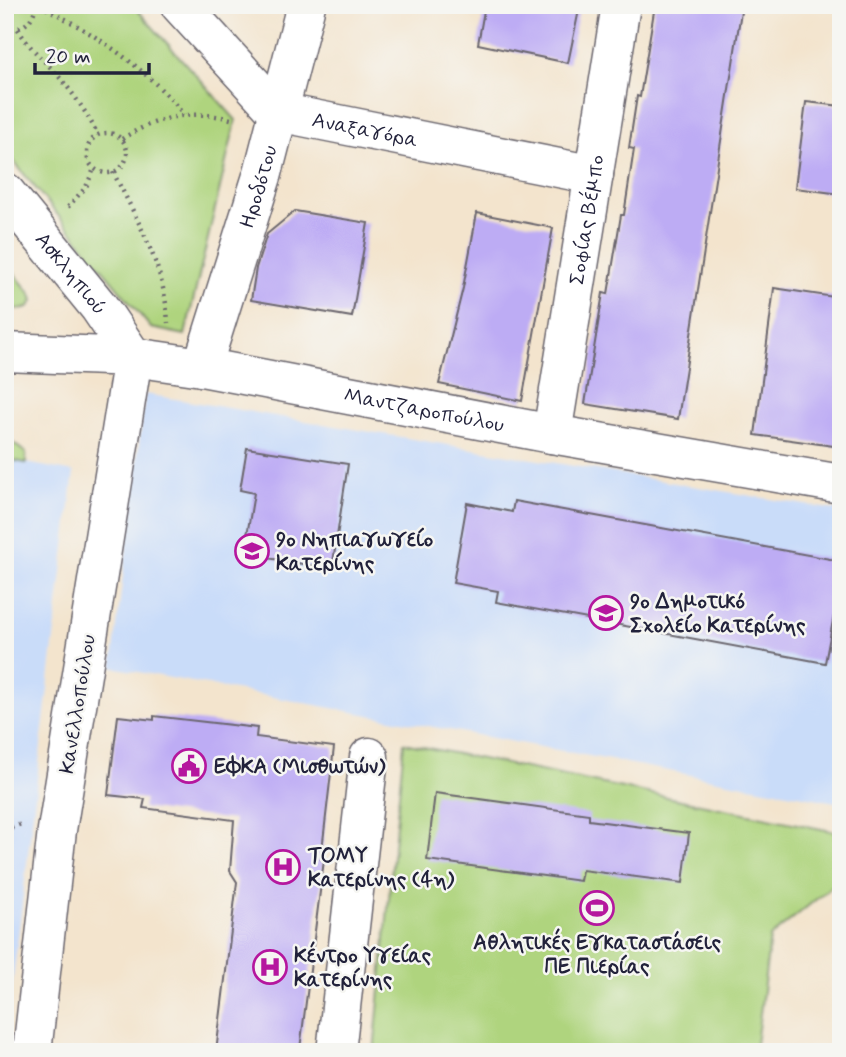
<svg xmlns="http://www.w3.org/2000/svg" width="846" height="1057" font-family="Mynerve,sans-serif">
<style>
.built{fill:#c9dcf9}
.green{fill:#afd47e;stroke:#687b5c;stroke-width:2}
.building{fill:#bdacf4}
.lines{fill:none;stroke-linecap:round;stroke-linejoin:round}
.street-casing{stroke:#6b666e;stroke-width:41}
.path{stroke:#6b666e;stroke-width:4.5;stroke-dasharray:2 5;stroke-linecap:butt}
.street{stroke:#fff;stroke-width:38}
.labels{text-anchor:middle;stroke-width:5;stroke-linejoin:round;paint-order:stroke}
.street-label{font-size:21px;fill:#22223b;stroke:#f6f6f2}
.poi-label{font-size:21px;font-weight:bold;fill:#22223b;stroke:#f6f6f2;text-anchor:start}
</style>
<rect width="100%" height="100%" fill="#f6f6f2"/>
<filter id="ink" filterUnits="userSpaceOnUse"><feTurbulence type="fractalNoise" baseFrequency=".0143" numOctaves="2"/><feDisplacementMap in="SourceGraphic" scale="14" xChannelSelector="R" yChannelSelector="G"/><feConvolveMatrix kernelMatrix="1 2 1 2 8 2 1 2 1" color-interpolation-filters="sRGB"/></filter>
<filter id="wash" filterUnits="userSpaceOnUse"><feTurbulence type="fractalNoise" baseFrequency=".00686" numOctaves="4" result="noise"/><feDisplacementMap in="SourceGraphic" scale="28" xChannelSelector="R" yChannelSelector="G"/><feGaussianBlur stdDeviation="1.57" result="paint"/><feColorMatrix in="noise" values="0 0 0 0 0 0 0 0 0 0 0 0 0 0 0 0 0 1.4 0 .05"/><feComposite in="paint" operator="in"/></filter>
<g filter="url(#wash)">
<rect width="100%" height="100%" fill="#f3e4cd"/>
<g class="built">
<polygon points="145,394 841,511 841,803 112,667"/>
<polygon points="5,459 74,472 5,1045"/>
</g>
<g class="green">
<polygon points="5,5 133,5 236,120 185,335 151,328 5,151"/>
<path d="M5 262 31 294 33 301C26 314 18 309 5 306Z"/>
<polygon points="5,437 26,453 26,463 5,459"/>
<polygon points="404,743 841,833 841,879 770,937 755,1052 374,1052"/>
</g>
<g id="blocks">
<g class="building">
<polygon points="485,5 580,5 568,63 478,44"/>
<polygon points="655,5 742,5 678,419 585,404 603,293 608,294 621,215 624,215 634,149 629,148 637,96 640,97"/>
<polygon points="806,102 841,106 841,194 795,188"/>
<polygon points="295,211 368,223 352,317 251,300 256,268 267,234"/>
<polygon points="477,213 553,228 522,401 439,384 463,288"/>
<polygon points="774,288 841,298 841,447 755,435"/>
<polygon points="247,448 348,464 332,569 244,554 254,493 240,490"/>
<polygon points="514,501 841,561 841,578 825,663 496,602 498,591 453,583 467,503 512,512"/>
<polygon points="118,716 154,720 154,716 257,728 256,737 334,747 321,859 324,860 300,1049 291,1048 291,1052 216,1052 237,882 230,871 234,820 143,808 145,799 108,795"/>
<polygon points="435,793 589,814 589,820 689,833 683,883 582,870 580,881 427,860"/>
</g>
</g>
</g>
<g filter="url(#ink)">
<use href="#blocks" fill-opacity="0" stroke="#6b666e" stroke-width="2"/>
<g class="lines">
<g class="street-casing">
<g id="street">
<path id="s1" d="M180 5 278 112 594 175"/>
<path id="s2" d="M5 192 99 307 133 357 57 830 32 1052"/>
<path id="s3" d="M5 352 133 357 202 367 552 434 841 484"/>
<path id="s4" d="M202 367 263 173 306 5"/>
<path id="s5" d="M552 434 621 5"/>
<polyline points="336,1052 369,757"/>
</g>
</g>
<g class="path">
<path d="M40 5C95 34 145 66 184 115"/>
<path d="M5 29C22 31 33 22 36 5"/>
<path d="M18 29C28 46 40 57 54 71 71 90 86 111 98 135"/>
<circle cx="107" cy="153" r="20"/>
<path d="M122 139C156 117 192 109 231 119"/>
<path d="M113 172C138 221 165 267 168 323"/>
<polyline points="68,207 86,187 94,169"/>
<polyline points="5,830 21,824"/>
</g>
<use href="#street" class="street"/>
</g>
</g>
<defs>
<g id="school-ring" transform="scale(1.75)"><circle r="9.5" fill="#f6f6f2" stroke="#b5179e" stroke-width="1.5"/><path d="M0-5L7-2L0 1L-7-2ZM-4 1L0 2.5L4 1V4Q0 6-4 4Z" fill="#b5179e"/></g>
<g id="civic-ring" transform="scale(1.75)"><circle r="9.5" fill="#f6f6f2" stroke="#b5179e" stroke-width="1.5"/><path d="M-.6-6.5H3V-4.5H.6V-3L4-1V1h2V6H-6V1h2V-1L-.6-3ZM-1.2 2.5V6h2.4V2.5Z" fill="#b5179e"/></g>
<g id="hospital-ring" transform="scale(1.75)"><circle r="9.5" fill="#f6f6f2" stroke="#b5179e" stroke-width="1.5"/><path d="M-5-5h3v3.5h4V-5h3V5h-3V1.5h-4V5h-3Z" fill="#b5179e"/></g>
<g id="stadium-ring" transform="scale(1.75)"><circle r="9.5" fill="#f6f6f2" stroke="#b5179e" stroke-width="1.5"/><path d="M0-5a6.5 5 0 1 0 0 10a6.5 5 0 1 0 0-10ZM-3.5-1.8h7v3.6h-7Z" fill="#b5179e"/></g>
</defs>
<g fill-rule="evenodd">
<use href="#school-ring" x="252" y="551"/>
<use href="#school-ring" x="606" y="613"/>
<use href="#civic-ring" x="189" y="766"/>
<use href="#hospital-ring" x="283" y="867"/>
<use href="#stadium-ring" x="597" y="908"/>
<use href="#hospital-ring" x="270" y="967"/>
</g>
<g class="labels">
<g class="street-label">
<text dy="7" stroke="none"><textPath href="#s1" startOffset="234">Αναξαγόρα</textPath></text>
<text dy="7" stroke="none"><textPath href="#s4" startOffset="189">Ηροδότου</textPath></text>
<text dy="7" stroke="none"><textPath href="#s5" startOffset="217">Σοφίας Βέμπο</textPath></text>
<text dy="7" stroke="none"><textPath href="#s2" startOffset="105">Ασκληπιού</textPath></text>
<text dy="7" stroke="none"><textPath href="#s3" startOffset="424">Μαντζαροπούλου</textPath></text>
<text transform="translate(77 704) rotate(-81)" y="7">Κανελλοπούλου</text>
</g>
<g class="poi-label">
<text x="276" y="546">9ο Νηπιαγωγείο<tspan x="276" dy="24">Κατερίνης</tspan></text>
<text x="630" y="608">9ο Δημοτικό<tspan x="630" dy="24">Σχολείο Κατερίνης</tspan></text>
<text x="214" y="773">ΕΦΚΑ (Mισθωτών)</text>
<text x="308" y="862">ΤΟΜΥ<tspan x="308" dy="24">Κατερίνης (4η)</tspan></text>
<text x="597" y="949" text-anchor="middle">Αθλητικές Εγκαταστάσεις<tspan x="597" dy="24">ΠΕ Πιερίας</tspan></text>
<text x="294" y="962">Κέντρο Υγείας<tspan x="294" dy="24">Κατερίνης</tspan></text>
</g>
</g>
<rect width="846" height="1057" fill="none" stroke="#f6f6f2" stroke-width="28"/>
<path d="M35 63v10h114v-10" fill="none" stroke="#22223b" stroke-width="3.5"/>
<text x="46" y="63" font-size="21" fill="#22223b" stroke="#f6f6f2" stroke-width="5" paint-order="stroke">20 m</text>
</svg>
